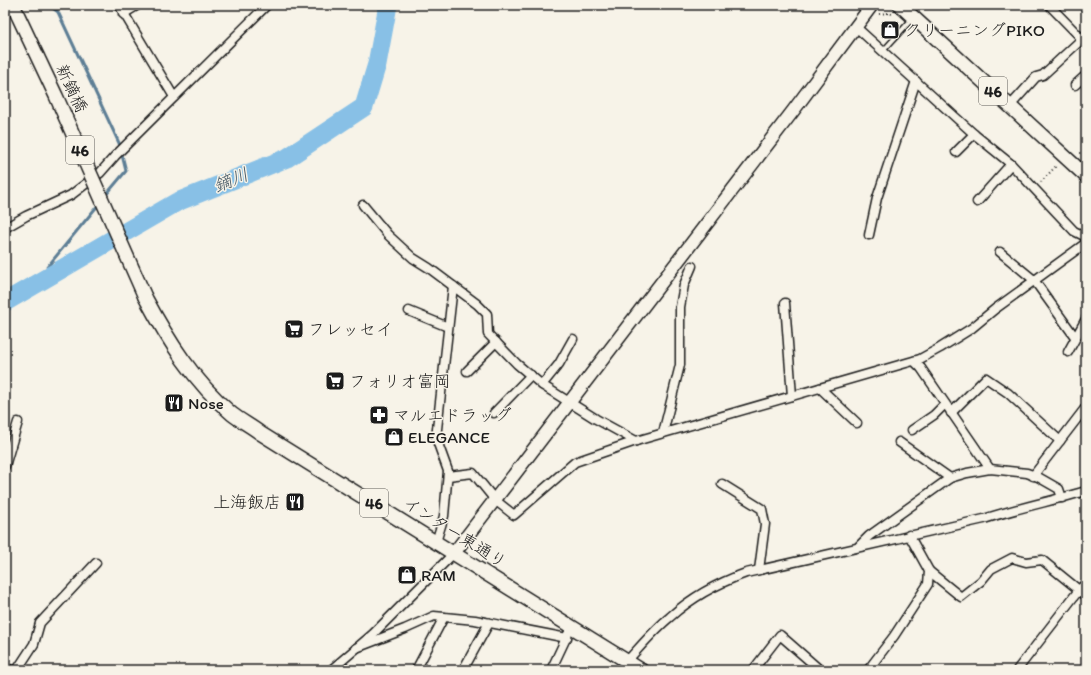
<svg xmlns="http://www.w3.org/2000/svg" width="1091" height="675" font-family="Itim,'Klee One',sans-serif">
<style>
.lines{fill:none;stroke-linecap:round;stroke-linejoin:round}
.stream{stroke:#5d7e95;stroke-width:3}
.river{stroke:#88c0e6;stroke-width:19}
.lane-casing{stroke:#1c1c1c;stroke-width:7}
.street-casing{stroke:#1c1c1c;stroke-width:11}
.secondary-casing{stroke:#1c1c1c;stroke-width:15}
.primary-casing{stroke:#1c1c1c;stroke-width:16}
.path{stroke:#1c1c1c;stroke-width:2;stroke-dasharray:1 3;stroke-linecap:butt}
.lane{stroke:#f7f3e8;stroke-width:4}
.street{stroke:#f7f3e8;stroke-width:8}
.secondary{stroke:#f7f3e8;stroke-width:12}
.primary{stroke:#f7f3e8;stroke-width:13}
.primary-bridge-casing{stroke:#1c1c1c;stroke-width:16;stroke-linecap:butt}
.primary-bridge{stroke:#f7f3e8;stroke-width:13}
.labels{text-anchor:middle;stroke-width:3;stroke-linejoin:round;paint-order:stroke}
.shield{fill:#f7f3e8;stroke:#5e5c59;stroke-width:1}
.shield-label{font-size:16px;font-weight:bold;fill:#1c1c1c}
.poi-label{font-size:17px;fill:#1c1c1c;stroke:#f7f3e8;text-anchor:start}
.street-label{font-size:17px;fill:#1c1c1c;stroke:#f7f3e8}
.water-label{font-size:18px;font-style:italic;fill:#425563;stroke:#f7f3e8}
</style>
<rect width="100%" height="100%" fill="#f7f3e8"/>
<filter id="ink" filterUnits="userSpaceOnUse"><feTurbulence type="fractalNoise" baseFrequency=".025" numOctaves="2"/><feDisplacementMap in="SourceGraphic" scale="8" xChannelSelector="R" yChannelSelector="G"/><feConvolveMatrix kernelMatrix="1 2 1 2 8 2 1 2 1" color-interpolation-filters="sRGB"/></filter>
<g filter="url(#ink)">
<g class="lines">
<g class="stream">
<polyline points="49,5 58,12 119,143 126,171 105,196"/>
<polyline points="30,288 99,204"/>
</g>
<polyline class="river" points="5,302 177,202 287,158 364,107 377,64 388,5"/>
<g class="lane-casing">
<polyline id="lane" points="883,51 912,19"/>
</g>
<g class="street-casing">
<g id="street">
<polyline points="119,5 174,97"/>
<polyline points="1049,5 1085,42"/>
<polyline points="123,14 138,5"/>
<polyline points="856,27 974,134 1011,164 1074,231 1086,237"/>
<polyline points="1075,85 1086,75"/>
<polyline points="1010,106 1036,77 1043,75 1082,39"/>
<polyline points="956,152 974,134"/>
<polyline points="977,202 1011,164"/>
<polyline points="363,205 388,235 413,258 429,268 477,304 487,314 488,334 517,364 542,385 596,419 636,441"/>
<polyline points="5,228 26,216 71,195 100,173 115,156 267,5"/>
<polyline points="869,235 877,198 916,81"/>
<polyline points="1000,252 1034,280 1075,337"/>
<polyline points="785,303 792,396"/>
<polyline points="409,311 448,327"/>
<polyline points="1068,352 1086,319"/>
<polyline points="914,361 921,368 990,469"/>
<polyline points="467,371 496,342"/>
<polyline points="542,385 559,364 573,339"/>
<polyline points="820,388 857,423"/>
<polyline points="494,413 531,375"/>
<polyline points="951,413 986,378 1008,393 1060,441"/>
<polyline points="912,430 934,415 945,404"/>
<polyline points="663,433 680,365 680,307 684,285 692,266"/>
<polyline points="899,442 950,478"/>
<polyline points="5,466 18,422"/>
<polyline points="448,476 473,473 495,500 514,515 575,462 636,441 920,359 940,348 972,328 995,309 1086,243"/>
<polyline points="1033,476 1086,407"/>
<polyline points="722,484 762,509 765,524 759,570"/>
<polyline points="436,542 444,516 448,471 436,438 453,286"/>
<polyline points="859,546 869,536 950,478 967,473 990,469 1027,473 1038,477 1059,489 1062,498"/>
<polyline points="929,571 961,597 981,581 991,569 1012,558 1026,562 1042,560 1079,590 1086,583"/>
<polyline points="356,648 405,629 434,616 475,620 567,638"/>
<path d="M627 661C641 646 654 630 670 617 692 597 718 583 746 573L984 519C1017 508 1052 501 1086 491"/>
<polyline points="5,668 12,670"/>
<polyline points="17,670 34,644 40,623 96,563"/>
<polyline points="331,670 373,634 454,553"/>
<polyline points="416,670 444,617"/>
<polyline points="463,670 489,623"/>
<polyline points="551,670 568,634"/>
<polyline points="753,670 780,635 820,670"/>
<polyline points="868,670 894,636 928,584 929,571 909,535"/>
<polyline points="1017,670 1079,590 1086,596"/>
</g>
</g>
<g class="secondary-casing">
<polyline id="secondary" points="454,553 793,111 872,5"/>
</g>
<g class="primary-casing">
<g id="primary">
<polyline points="900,5 1086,176"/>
<path d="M145 297C168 340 194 382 232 414 241 421 251 426 260 433L641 670"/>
</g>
</g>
<g class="path">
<polyline points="879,14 889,13 892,14"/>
<polyline points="1041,182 1057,165"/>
</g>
<use href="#lane" class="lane"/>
<use href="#street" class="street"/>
<use href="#secondary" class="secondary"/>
<use href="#primary" class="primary"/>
<g class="primary-bridge-casing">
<polyline id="primary-bridge" points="13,5 56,96 145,297"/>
</g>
<use href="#primary-bridge" class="primary-bridge"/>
</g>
</g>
<defs>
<g id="shop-square" transform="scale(1)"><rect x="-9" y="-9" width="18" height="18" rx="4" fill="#1c1c1c" stroke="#f7f3e8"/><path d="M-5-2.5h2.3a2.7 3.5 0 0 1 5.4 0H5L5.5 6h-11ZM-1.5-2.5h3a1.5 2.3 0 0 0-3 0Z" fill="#fff"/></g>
<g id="supermarket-square" transform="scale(1)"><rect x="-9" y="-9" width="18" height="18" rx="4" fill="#1c1c1c" stroke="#f7f3e8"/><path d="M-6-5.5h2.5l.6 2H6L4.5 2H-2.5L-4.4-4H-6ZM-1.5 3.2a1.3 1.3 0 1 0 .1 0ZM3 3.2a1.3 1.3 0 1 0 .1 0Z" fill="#fff"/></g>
<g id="restaurant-square" transform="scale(1)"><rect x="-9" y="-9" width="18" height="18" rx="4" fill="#1c1c1c" stroke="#f7f3e8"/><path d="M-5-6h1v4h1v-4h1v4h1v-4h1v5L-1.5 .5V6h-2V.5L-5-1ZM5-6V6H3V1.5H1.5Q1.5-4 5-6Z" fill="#fff"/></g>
<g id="pharmacy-square" transform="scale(1)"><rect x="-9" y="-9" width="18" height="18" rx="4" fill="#1c1c1c" stroke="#f7f3e8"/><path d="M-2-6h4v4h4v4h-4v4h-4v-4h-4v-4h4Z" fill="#fff"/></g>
</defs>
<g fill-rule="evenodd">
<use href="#shop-square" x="890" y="30"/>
<use href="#supermarket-square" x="294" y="329"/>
<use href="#supermarket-square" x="335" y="381"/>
<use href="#restaurant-square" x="174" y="403"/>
<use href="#pharmacy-square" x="379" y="415"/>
<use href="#shop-square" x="394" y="437"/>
<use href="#restaurant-square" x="295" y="502"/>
<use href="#shop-square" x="407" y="575"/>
</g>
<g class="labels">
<g class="shield">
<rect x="979" y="77" width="28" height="28" rx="3"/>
<rect x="66" y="136" width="28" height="28" rx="3"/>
<rect x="360" y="489" width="28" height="28" rx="3"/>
</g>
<g class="shield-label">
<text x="993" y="97">46</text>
<text x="80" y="156">46</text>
<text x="374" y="509">46</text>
</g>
<g class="poi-label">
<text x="904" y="36">クリーニングPIKO</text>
<text x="308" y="335">フレッセイ</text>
<text x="349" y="387">フォリオ富岡</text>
<text x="188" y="409">Nose</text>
<text x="393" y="421">マルエドラッグ</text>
<text x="408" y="443">ELEGANCE</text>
<text x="281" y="508" text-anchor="end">上海飯店</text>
<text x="421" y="581">RAM</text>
</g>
<g class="street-label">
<text transform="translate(72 88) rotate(65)" y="6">新鏑橋</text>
<text transform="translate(455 532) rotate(32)" y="6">インター東通り</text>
</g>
<g class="water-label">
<text transform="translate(231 180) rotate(-22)" y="6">鏑川</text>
</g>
</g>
<rect width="1091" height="675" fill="none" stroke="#f7f3e8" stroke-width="20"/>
<rect x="10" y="10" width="1071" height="655" fill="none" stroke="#1c1c1c" stroke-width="1.5" filter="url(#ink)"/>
</svg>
